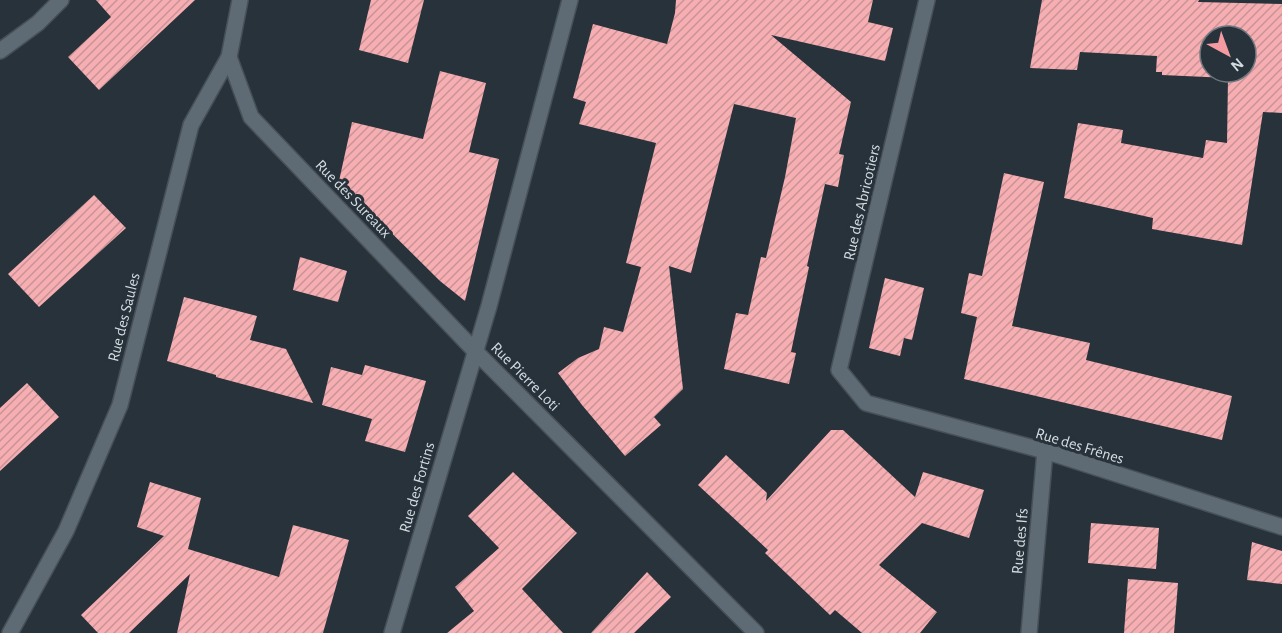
<svg xmlns="http://www.w3.org/2000/svg" width="1282" height="633" font-family="'Alegreya Sans',sans-serif">
<style>
.building{fill:url(#building-hatch);fill-rule:evenodd}
.lines{fill:none;stroke-linecap:round;stroke-linejoin:round}
.minor-casing{stroke:#475057;stroke-width:18}
.minor{stroke:#5e6b75;stroke-width:15}
.labels{text-anchor:middle;stroke-width:6;stroke-linejoin:round;paint-order:stroke}
.street-label{font-size:16px;fill:#d4dbe1;stroke:#27323b}
</style>
<defs>
<pattern id="building-hatch" width="6" height="6" patternUnits="userSpaceOnUse" patternTransform="scale(1.5)"><rect width="6" height="6" fill="#f6aeb2"/><path d="M-1 1l2-2M0 6l6-6M5 7l2-2" fill="none" stroke="#c89396"/></pattern>
</defs>
<rect width="100%" height="100%" fill="#27323b"/>
<g class="building">
<polygon points="96,0 195,0 99,90 68,57 111,17"/>
<polygon points="371,0 424,0 408,63 359,50"/>
<polygon points="676,0 873,0 868,22 893,28 885,61 771,35 851,102 839,154 844,155 838,187 825,184 807,266 809,267 791,352 796,353 789,384 724,369 736,313 748,315 761,257 766,258 785,177 796,118 734,104 691,273 669,266 683,389 654,417 661,425 625,456 582,405 558,373 578,358 599,349 604,327 623,332 641,267 626,263 656,143 579,124 586,102 573,98 593,24 667,44 675,13"/>
<path d="M1042 0H1199L1198 2 1282 4V113L1263 112 1242 245 1152 229 1153 218 1064 198 1078 123 1123 130 1121 143 1203 158 1206 140 1227 143 1228 78 1162 75V72H1156L1157 56 1080 52 1077 70 1030 68ZM1210 36H1246V72H1210Z"/>
<polygon points="440,71 486,83 469,152 499,159 465,301 440,281 339,181 352,122 423,139"/>
<polygon points="1004,173 1044,182 1012,326 1090,343 1086,360 1232,396 1222,440 964,379 977,317 961,313 969,273 982,276"/>
<polygon points="94,195 126,228 39,307 8,274"/>
<polygon points="300,257 347,271 338,302 293,290"/>
<polygon points="885,278 924,288 912,340 904,338 900,356 869,348"/>
<polygon points="184,297 257,316 250,340 286,349 313,403 216,377 216,375 167,361"/>
<polygon points="365,365 426,381 405,452 365,441 372,419 322,405 331,367 362,375"/>
<polygon points="27,383 59,417 0,471 0,408"/>
<polygon points="831,430 843,430 915,497 923,472 984,490 969,538 922,523 879,565 937,612 920,633 862,633 835,610 830,615 765,553 768,550 698,485 726,455 767,493 766,501"/>
<polygon points="513,472 577,533 522,589 563,633 447,633 474,611 455,587 499,548 468,516"/>
<polygon points="150,482 201,498 188,549 279,577 293,525 349,540 323,633 177,633 190,574 129,633 98,633 81,615 164,536 137,527"/>
<polygon points="1091,523 1159,528 1156,569 1088,563"/>
<polygon points="1252,542 1282,551 1282,584 1247,580"/>
<polygon points="647,572 671,597 634,633 591,633"/>
<polygon points="1128,579 1178,583 1174,633 1124,633"/>
</g>
<g class="lines">
<g class="minor-casing">
<g id="minor">
<polyline points="927,0 839,370 866,403 1045,451 1282,527"/>
<polyline points="0,51 38,23 61,0"/>
<polyline points="229,57 251,117 475,351 756,633"/>
<polyline points="10,633 66,531 120,405 191,125 229,57 240,0"/>
<polyline points="392,633 489,306 570,0"/>
<polyline points="1029,633 1045,451"/>
</g>
</g>
<use href="#minor" class="minor"/>
</g>
<g class="labels">
<g class="street-label">
<text transform="translate(354 198) rotate(46)" y="6">Rue des Sureaux</text>
<text transform="translate(861 202) rotate(-77)" y="6">Rue des Abricotiers</text>
<text transform="translate(123 317) rotate(-76)" y="6">Rue des Saules</text>
<text transform="translate(526 376) rotate(45)" y="6">Rue Pierre Loti</text>
<text transform="translate(1080 445) rotate(17)" y="6">Rue des Frênes</text>
<text transform="translate(416 487) rotate(-74)" y="6">Rue des Fortins</text>
<text transform="translate(1019 541) rotate(-85)" y="6">Rue des Ifs</text>
</g>
</g>
<g transform="translate(1228 54) rotate(139)"><circle r="28" fill="#27323b" stroke="#6c767d" stroke-width="1.5"/>
<path d="M0-4.5L10 22L0 15L-10 22Z" fill="#f49aa1"/>
<text y="-9" font-size="16" font-weight="bold" text-anchor="middle" fill="#d4dbe1">N</text>
</g>
</svg>
